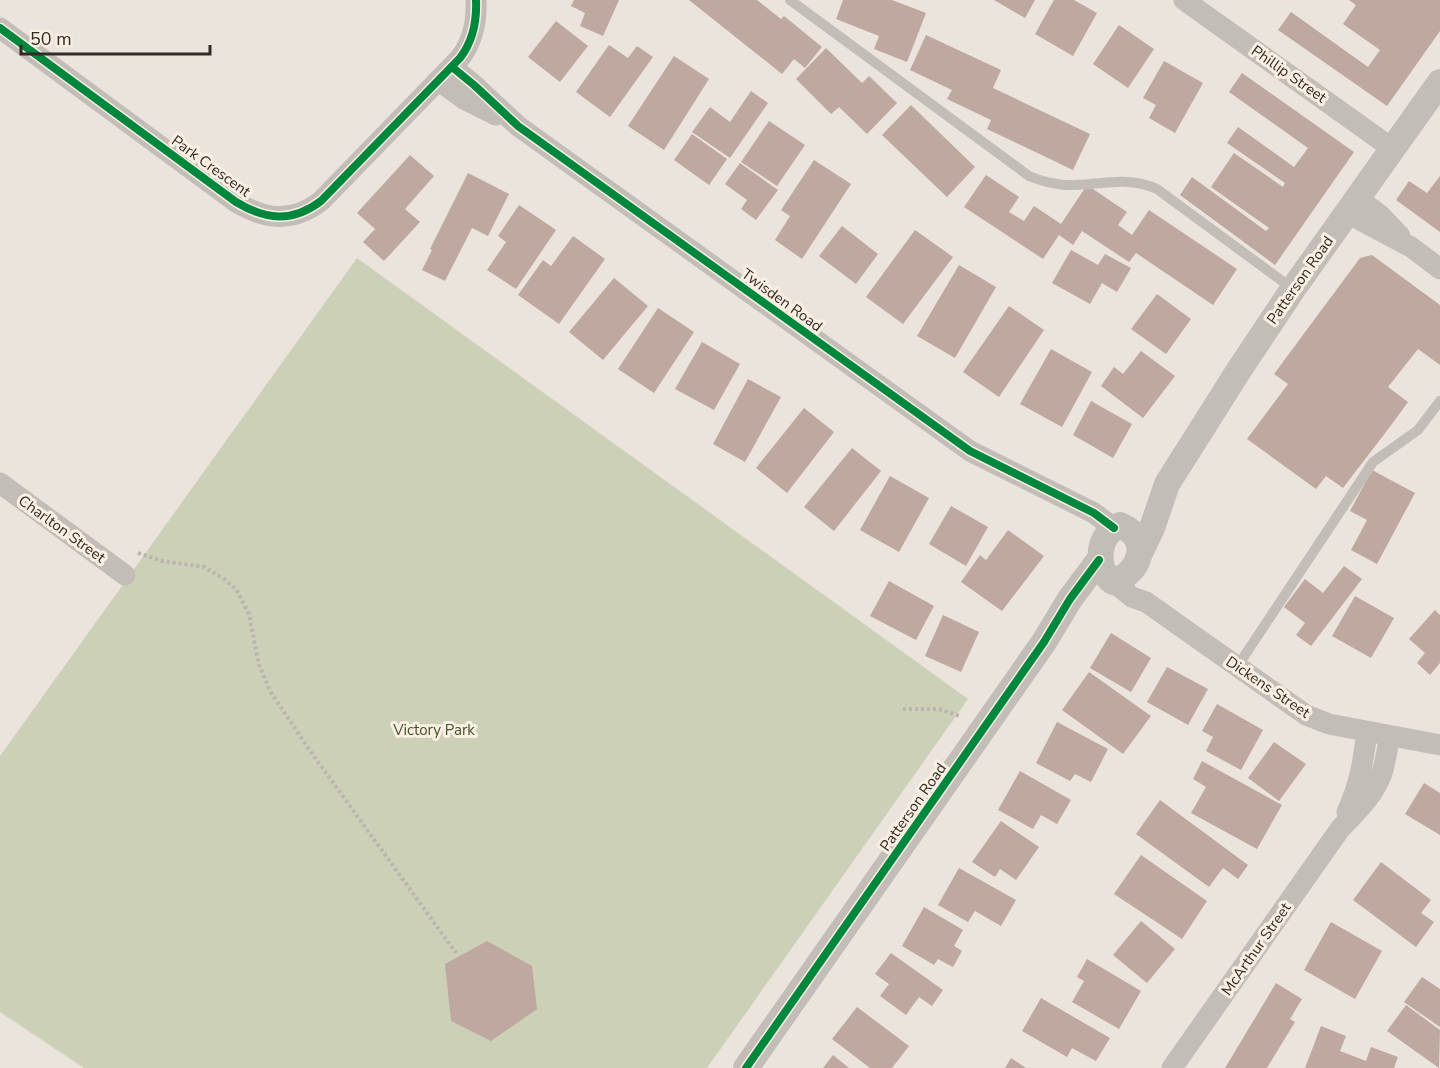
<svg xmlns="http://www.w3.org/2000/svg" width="1440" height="1068" font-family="'Nunito Sans',sans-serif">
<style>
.green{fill:#ccd0b7}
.building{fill:#bea89f}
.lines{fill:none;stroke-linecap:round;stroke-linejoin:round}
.path{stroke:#bcb5af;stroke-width:4;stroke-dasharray:3 3;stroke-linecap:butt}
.service{stroke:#c3bdb7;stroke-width:10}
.minor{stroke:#c3bdb7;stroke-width:21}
.tertiary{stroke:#c3bdb7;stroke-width:26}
.cycleway-casing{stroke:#f9efe3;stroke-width:11}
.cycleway{stroke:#00873e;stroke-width:8}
.labels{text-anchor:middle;stroke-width:6;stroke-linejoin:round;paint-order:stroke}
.street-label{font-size:15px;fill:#342a25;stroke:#f9efe3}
.park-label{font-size:15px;fill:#435229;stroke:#f9efe3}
</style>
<rect width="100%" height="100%" fill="#ebe4dd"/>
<polygon class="green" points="357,258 968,699 707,1068 84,1068 0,1012 0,756"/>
<g class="building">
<polygon points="574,0 619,0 603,36 580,26 585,13 571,6"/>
<polygon points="689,0 757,0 781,19 784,16 822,47 805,68 794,59 782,74"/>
<polygon points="843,0 892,0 926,13 907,62 874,49 879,36 836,19"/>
<polygon points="994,0 1035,0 1025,18"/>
<polygon points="1054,0 1074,0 1097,13 1073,56 1035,34"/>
<polygon points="1349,0 1440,0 1440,31 1387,106 1278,30 1291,12 1368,67 1380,50 1343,24 1356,5"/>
<polygon points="556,21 588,46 560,82 528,57"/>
<polygon points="1119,25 1154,49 1128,88 1093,64"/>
<polygon points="926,35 1001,70 993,88 1090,134 1073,170 987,129 991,120 947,99 952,90 910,70"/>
<polygon points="609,45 628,58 637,46 653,57 610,117 576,92"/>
<polygon points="826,48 862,83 869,76 897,103 867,134 839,107 831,114 796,79"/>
<polygon points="674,56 709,79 664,150 628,126"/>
<polygon points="1164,61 1203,83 1175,133 1149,118 1156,105 1143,98"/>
<polygon points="1242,73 1354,152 1275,265 1180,195 1192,177 1266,231 1269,228 1211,187 1234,153 1283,187 1285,183 1227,143 1238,127 1294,167 1308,148 1229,92"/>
<polygon points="751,91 768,103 730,158 692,132 710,107 730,122"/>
<polygon points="911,105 975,167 947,197 882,135"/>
<polygon points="769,121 805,145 777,186 741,162"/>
<polygon points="692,134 727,159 709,185 674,160"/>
<polygon points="410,155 434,176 405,209 420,222 384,261 363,242 375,229 357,213"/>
<polygon points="814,160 851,184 802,259 775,240 790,216 781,210"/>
<polygon points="740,163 778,190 756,220 741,209 747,200 725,184"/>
<polygon points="468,173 509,194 488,236 472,228 445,281 422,270 432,250 430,249"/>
<polygon points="986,175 1019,197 1009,212 1024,221 1034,206 1061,224 1087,185 1127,212 1118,225 1132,235 1149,210 1237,269 1213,305 1136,253 1129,262 1082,231 1073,245 1059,235 1043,259 964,207"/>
<polygon points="1440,176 1440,232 1396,200 1409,181 1427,193"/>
<polygon points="519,205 556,230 516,289 487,270 506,242 498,236"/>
<polygon points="842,226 878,254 856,284 819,256"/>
<polygon points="915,230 953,257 903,324 866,297"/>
<polygon points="573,236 605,259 559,324 518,295 543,260 551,266"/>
<polygon points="1071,250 1098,265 1105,254 1131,268 1117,292 1102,283 1090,304 1052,283"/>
<polygon points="1372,255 1440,305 1440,365 1418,349 1388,387 1408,402 1392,424 1343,488 1326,476 1316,489 1247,439 1288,384 1274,374 1360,258"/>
<polygon points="959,265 996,287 955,358 917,336"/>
<polygon points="614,278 648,306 603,360 569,332"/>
<polygon points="1157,294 1191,319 1166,354 1131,329"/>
<polygon points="1009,306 1044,330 999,397 963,372"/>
<polygon points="658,308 694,332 654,393 618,369"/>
<polygon points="702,342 740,364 714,410 675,389"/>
<polygon points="1051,349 1092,372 1062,427 1020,404"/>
<polygon points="1141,351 1175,376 1143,418 1101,386 1114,367 1123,374"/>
<polygon points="748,379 781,397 745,462 713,444"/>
<polygon points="1091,401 1132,424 1113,458 1073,435"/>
<polygon points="804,408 834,432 787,493 756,468"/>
<polygon points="852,448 881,471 834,531 804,507"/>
<polygon points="1372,470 1415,493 1377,564 1351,550 1367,520 1350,511"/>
<polygon points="890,476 929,498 899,552 860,530"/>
<polygon points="951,506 988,527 966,566 929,544"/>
<polygon points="1008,530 1044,556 1002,611 961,582 980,555 986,560"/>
<polygon points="1344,566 1362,579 1311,646 1296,635 1305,623 1284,607 1305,579 1323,593"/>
<polygon points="889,581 934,606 916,640 870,616"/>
<polygon points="1355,596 1394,618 1371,658 1332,636"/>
<polygon points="1435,610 1440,615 1440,663 1430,675 1417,663 1425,653 1409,639"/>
<polygon points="943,615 979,632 961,672 925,656"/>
<polygon points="1111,633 1151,658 1131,692 1090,668"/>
<polygon points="1167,667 1208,689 1188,725 1147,702"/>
<polygon points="1089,672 1151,716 1123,754 1062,710"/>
<polygon points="1217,704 1263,730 1241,770 1206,751 1213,737 1202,731"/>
<polygon points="1057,722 1108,749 1091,782 1075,774 1070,781 1036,763"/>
<polygon points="1274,742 1306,764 1279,801 1248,778"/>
<polygon points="1202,761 1282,805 1257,849 1191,813 1206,787 1193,779"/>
<polygon points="1020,771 1071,800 1057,824 1041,815 1033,829 998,810"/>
<polygon points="1424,783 1440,793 1440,835 1405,814"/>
<polygon points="1160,800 1248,865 1238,879 1223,868 1209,887 1136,834"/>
<polygon points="1001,821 1039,847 1016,880 1000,869 995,877 972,862"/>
<polygon points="1141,855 1207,901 1182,939 1114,894"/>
<polygon points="1381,862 1431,900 1421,913 1434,922 1416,947 1353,900"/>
<polygon points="959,868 1016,900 1001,926 975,911 968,922 938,905"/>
<polygon points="924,907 963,930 954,946 962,951 953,967 938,959 934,965 902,946"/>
<polygon points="1141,921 1175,949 1147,983 1113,955"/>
<polygon points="1331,922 1382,951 1355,999 1304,970"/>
<polygon points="487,941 532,966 537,1009 491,1041 451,1021 445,964"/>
<polygon points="891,953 943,990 932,1006 919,997 906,1015 880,996 889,984 875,974"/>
<polygon points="1087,959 1141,991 1119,1029 1072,1002 1084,981 1077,977"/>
<polygon points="1422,977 1440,989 1440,1027 1404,1002"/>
<polygon points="1276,983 1302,999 1290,1019 1295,1022 1267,1068 1225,1068"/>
<polygon points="1041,998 1110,1038 1096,1061 1072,1048 1067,1057 1022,1031"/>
<polygon points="1406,1005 1440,1030 1439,1068 1387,1031"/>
<polygon points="857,1007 909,1046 892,1068 870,1068 832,1039"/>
<polygon points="1321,1026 1346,1036 1340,1051 1366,1061 1371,1047 1398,1057 1394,1068 1305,1068"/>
<polygon points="833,1055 849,1068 823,1068"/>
<polygon points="1011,1058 1026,1068 1005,1068"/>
</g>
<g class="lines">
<g class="path">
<polyline points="138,553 162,561 204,567 224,579 236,589 249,614 259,665 270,691 308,748 456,953"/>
<polyline points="903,709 939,709 959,716"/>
</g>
<g class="service">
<path d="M790 0 1029 176C1041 181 1052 184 1065 185 1096 186 1128 175 1157 189L1293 289"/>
<polyline points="1237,667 1373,462 1418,430 1440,401"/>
</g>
<g class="minor">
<polyline points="1184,0 1393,149"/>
<path d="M0 28 236 202C266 220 292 223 321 201L460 58C473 41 477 22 476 0"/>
<polyline points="452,67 474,85 518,126 970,451 1094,513 1114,528"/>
<polyline points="439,81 464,99 496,115"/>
<polyline points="1358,198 1380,215 1400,236"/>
<polyline points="1347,213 1411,247 1440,269"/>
<polyline points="0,483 125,575"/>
<polyline points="1113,582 1132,597 1146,602 1306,715 1329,724 1440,745"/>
<path d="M1347 812C1360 784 1363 762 1367 732"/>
<path d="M1172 1068 1340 829C1356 812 1374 796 1382 773 1386 761 1387 748 1390 736"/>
</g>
<g class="tertiary">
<path d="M1120 525C1152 538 1141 573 1113 582 1094 569 1097 534 1120 525Z"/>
<polyline points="1139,555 1152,528 1167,484 1239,370 1293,289 1440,82"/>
<polyline points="746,1068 1044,642 1070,599 1099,560"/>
</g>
<g class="cycleway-casing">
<g id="cycleway">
<path d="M0 28 236 202C266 220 292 223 321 201L460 58C473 41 477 22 476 0"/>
<polyline points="452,67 474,85 518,126 970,451 1094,513 1114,528"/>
<polyline points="746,1068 1044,642 1070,599 1099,560"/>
</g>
</g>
<use href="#cycleway" class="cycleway"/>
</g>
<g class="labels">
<g class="street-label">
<text transform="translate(1289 74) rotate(35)" y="5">Phillip Street</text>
<text transform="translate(211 166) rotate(36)" y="5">Park Crescent</text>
<text transform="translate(1300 280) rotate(-55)" y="5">Patterson Road</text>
<text transform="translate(782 300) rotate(36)" y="5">Twisden Road</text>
<text transform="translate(62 529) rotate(36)" y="5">Charlton Street</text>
<text transform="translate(1268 687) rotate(34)" y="5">Dickens Street</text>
<text transform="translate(913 807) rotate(-55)" y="5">Patterson Road</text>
<text transform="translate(1256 949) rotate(-55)" y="5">McArthur Street</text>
</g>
<g class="park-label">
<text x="434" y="735">Victory Park</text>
</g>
</g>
<path d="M21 45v9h189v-9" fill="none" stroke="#342a25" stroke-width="3"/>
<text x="30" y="45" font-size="18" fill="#342a25" stroke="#f9efe3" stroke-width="4.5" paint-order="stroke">50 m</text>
</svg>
